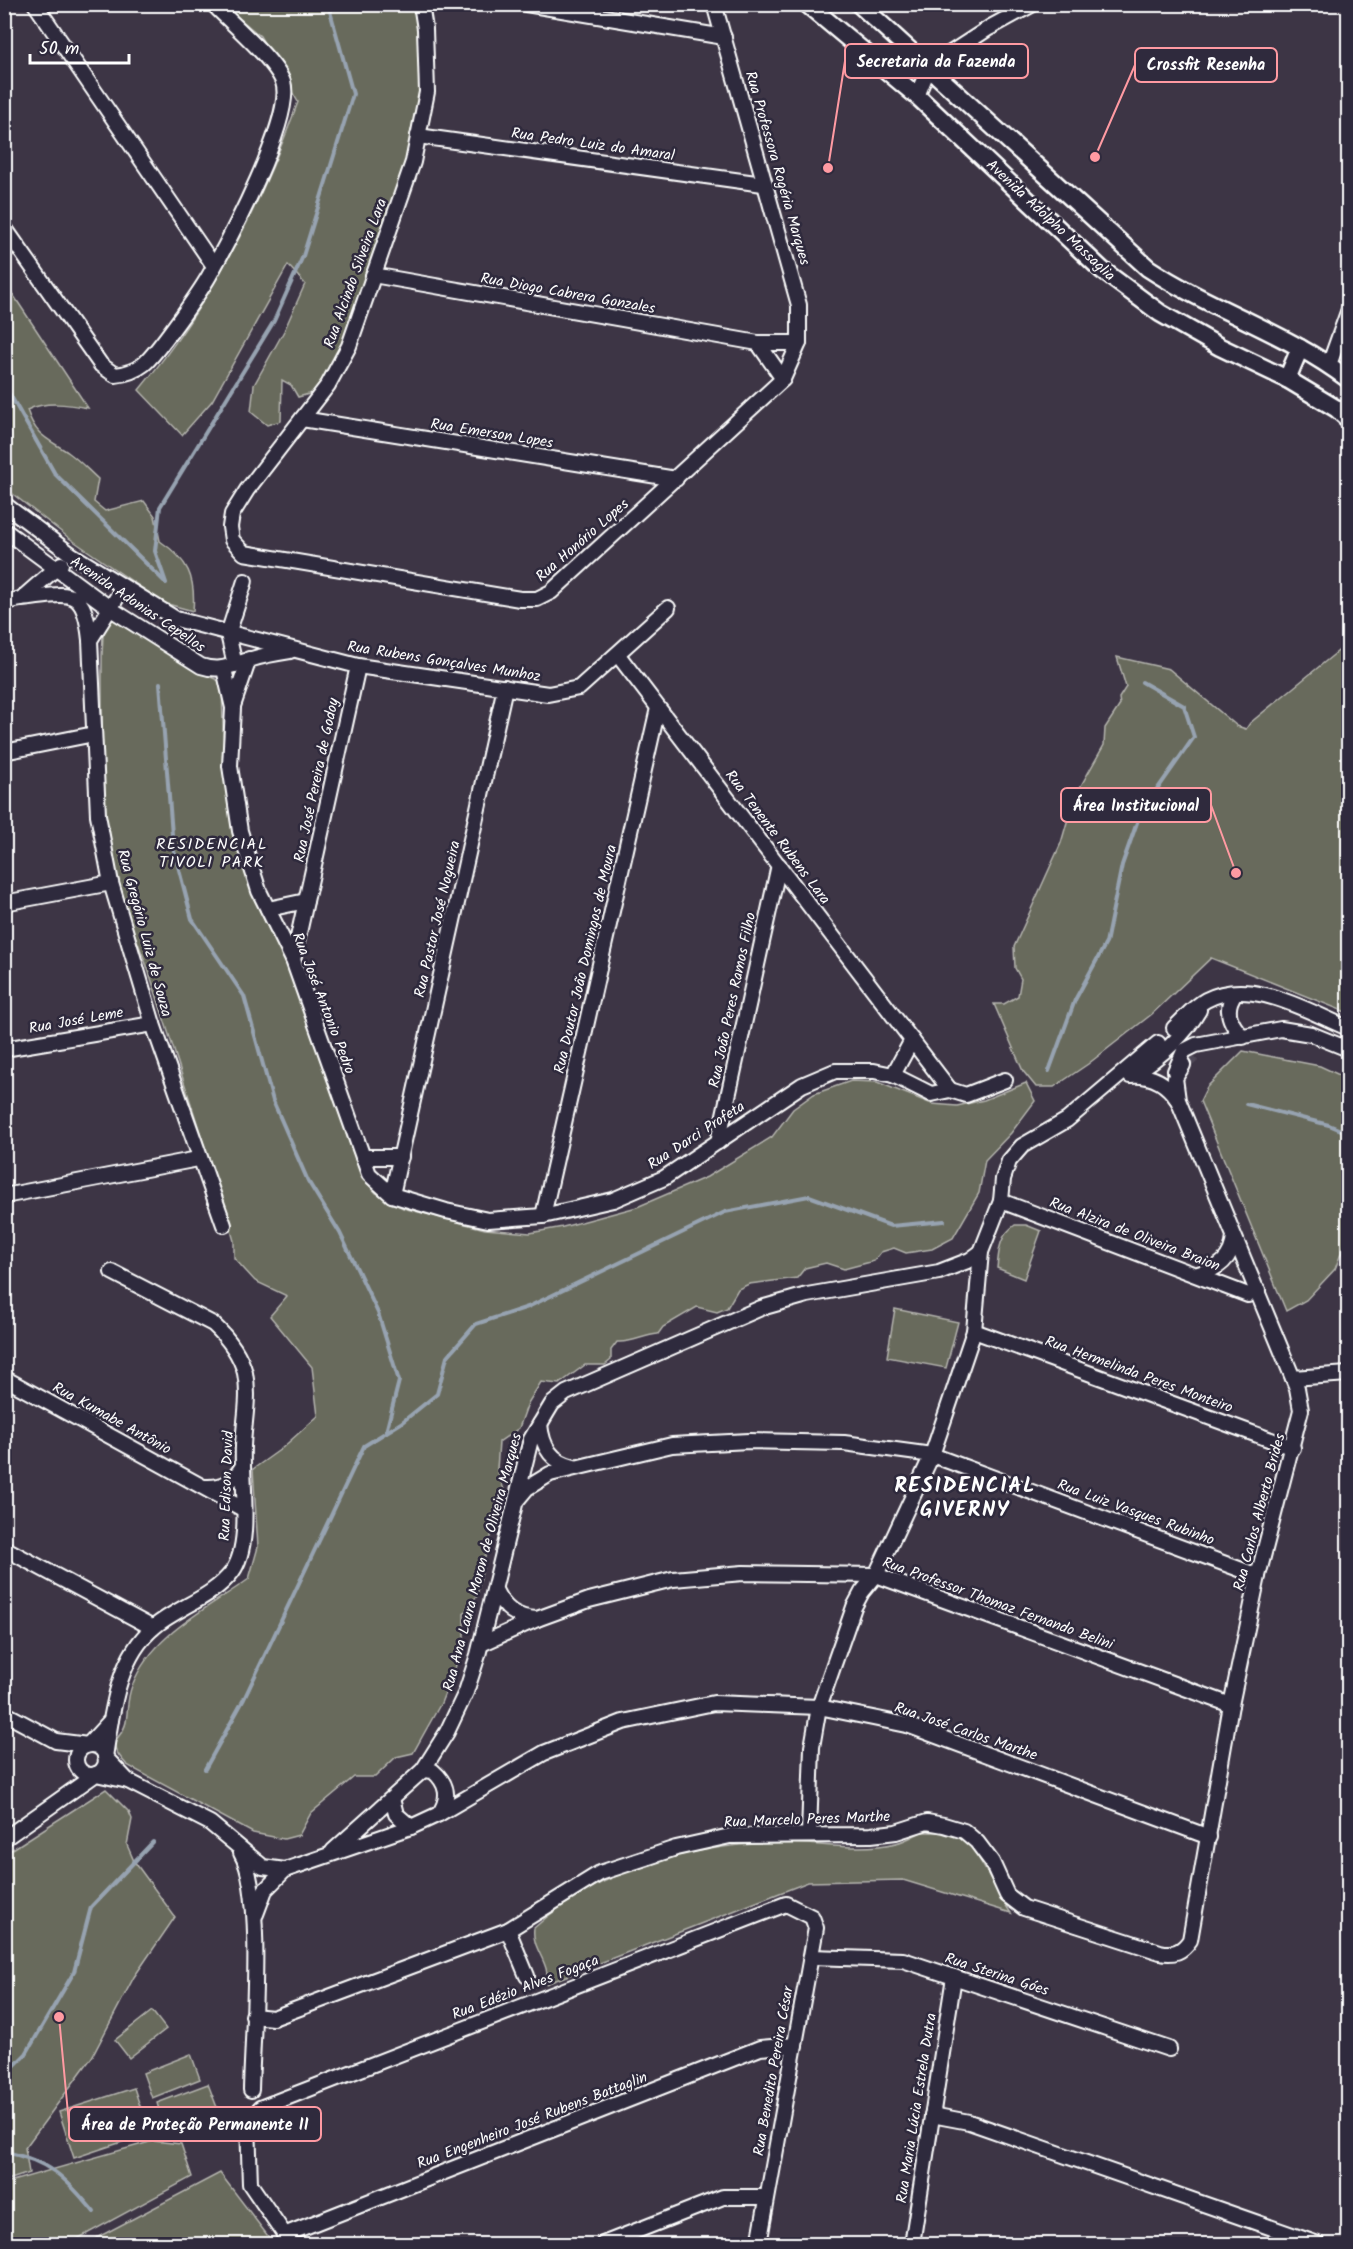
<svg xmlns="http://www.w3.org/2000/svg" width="1353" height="2249" font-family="Kalam,sans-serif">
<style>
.green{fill:#686a5c;stroke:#b4b4ae;stroke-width:1.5}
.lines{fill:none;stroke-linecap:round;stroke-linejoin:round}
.stream{stroke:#97a3b1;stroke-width:4}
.minor-tunnel{stroke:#504958;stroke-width:14;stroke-dasharray:14 7;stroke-linecap:butt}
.minor-casing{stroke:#fff;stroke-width:18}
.major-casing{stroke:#fff;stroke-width:21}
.minor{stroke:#2f2a3d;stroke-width:14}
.major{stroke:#2f2a3d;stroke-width:16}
.labels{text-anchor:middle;stroke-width:5;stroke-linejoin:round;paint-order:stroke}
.street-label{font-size:15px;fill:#fff;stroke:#2f2a3d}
.neighbourhood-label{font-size:16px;letter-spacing:1.5px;fill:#fff;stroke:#2f2a3d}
.district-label{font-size:21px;font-weight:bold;letter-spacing:1.5px;fill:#fff;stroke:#2f2a3d}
.leader{fill:none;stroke:#ff9aa2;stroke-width:2}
.callout-dot{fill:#ff9aa2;stroke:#2f2a3d;stroke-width:2}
.callout{fill:#2f2a3d;stroke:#ff9aa2;stroke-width:2}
.callout-label{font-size:16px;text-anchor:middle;font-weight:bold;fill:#fff}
</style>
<rect width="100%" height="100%" fill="#3d3545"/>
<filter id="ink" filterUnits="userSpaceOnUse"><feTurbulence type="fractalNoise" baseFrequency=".0167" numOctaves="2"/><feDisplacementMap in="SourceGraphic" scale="12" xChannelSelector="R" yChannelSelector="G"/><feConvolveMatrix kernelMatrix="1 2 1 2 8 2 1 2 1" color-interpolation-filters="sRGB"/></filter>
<g filter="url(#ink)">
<g class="green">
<path d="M224 5H415L422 93 408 158 358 304 337 358 316 392 298 397 291 385 282 380 281 421 267 425 251 412 254 385 284 331 305 284 288 265 212 401 182 435 139 390C211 303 259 209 298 102L260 36Z"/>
<path d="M4 281 88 408C67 404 46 401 27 410 36 437 47 438 69 453 79 460 88 470 98 479L94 502 105 511 144 501 155 516 160 541C188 560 196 577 193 611L164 603 69 538 5 488Z"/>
<path d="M121 619 188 667 222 682 224 765 243 863 262 915 287 965 352 1150 365 1180 376 1193 403 1208 485 1229 530 1233 563 1227 637 1207 707 1177 772 1137 793 1109 814 1094 851 1081 877 1082 932 1104 957 1106 984 1100 1026 1083 1035 1101 1011 1133 985 1160 979 1193 953 1238 932 1249 906 1253 894 1248 881 1252 874 1261 844 1269 826 1263 805 1268 797 1278 749 1284 738 1289 727 1308 717 1312 697 1307 663 1327 658 1334C643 1335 633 1343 617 1342L611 1350V1360L605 1365H585L559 1384 541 1382 528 1403 519 1428 499 1442 497 1469 505 1493 486 1552 477 1596 464 1613V1645L441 1703 413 1753 396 1757 375 1777H354L311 1813 299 1835 284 1839 253 1833 127 1765C102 1738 122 1742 126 1722 128 1710 127 1698 132 1686 151 1635 207 1609 249 1579L258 1547 253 1469 281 1449 318 1416 312 1367 270 1316 287 1296 255 1281 234 1258V1241L228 1220 148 969 120 896 102 812V655L103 635 109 620Z"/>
<polygon points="1348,643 1348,1013 1211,958 1152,1014 1088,1064 1054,1087 1036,1087 1023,1071 994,1004 1004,1004 1018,996 1021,979 1015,968 1014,947 1061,843 1074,798 1104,745 1105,728 1120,705 1119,698 1126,687 1117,657 1169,669 1237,726 1246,729 1250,723"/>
<polygon points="1243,1051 1320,1066 1348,1079 1348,1236 1335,1269 1306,1300 1286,1311 1200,1101 1207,1087"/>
<path d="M1015 1225H1026L1041 1231 1024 1279 997 1268C999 1250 999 1236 1015 1225Z"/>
<polygon points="895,1309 958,1322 946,1368 887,1357"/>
<polygon points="106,1789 129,1812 132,1819 127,1845 134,1861 175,1917 134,1977 92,2057 25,2148 29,2173 5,2181 5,1854"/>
<path d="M921 1832C935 1832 950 1831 962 1838 976 1846 998 1896 1011 1913L903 1880 808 1882 546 1984C552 1963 531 1950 534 1928 599 1869 696 1843 783 1843 819 1843 861 1852 896 1843 905 1841 913 1836 921 1832Z"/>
<polygon points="152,2011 166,2029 129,2058 115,2040"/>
<polygon points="191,2054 200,2079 152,2098 143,2073"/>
<polygon points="208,2084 218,2110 165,2130 157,2103"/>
<polygon points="134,2088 149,2133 74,2158 59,2112"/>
<polygon points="153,2141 181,2144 192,2177 68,2244 5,2244 5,2183"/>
<polygon points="220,2173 274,2244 85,2244"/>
</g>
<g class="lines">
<g class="stream">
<polyline points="4,384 55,474 165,582"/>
<polyline points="166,583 155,551 160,507 274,321 303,256 353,94 328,4"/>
<polyline points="160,683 173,847 192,919 244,996 273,1101 308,1181 340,1233 378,1313 399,1381 386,1432"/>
<polyline points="1049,1071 1075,1000 1106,943 1122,865 1140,814 1194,737 1184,706 1142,682"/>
<polyline points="1246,1104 1329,1125 1348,1133"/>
<polyline points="205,1769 244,1699 364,1446 401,1423 437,1394 447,1357 476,1324 528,1307 725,1212 809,1196 891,1226 944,1221"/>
<polyline points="4,2076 26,2054 74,1972 91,1907 153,1842"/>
<path d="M4 2152C49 2160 66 2178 94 2212"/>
</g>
<polyline class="minor-tunnel" points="1183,1065 1198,1052"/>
<g class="minor-casing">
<g id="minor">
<polyline points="35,4 214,266"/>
<polyline points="421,4 425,29 427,92 413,162 349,346 328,385 247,490 232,514 230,527 232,540 244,553 520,599 537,599 551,592 783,379 799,343 799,305 714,4"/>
<polyline points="526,4 724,37"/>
<polyline points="917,96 929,67 989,28 1033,4"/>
<polyline points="418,136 763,184"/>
<path d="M4 227 101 365 115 375C126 374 135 371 144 364 157 353 200 292 209 276 228 242 295 116 283 82 275 60 231 23 213 4"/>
<polyline points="373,275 758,343 799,343"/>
<polyline points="758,343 783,379"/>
<polyline points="1329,365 1348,312"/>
<polyline points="302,419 676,479"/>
<polyline points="4,504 72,555 176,619 358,666 548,694 579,688 668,608"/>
<path d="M4 530 111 609 201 666C222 673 232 664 252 659 264 655 277 653 290 651"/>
<polyline points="123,588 90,640 98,815 111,883 153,1024 224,1225"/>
<path d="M21 599C69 594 84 584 90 640"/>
<polyline points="4,602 21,599 61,564"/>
<polyline points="618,655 950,1090"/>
<polyline points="235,665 228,634 245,581"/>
<polyline points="224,669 233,708 230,766 240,831 259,891 293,960 369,1174 392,1195 446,1211 488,1220 543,1216 613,1200 664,1178 802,1085 835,1071 874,1071 893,1075 931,1094 950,1090 966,1095 1005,1080"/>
<polyline points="233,706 249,659"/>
<polyline points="4,752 94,734"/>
<polyline points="4,903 111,883"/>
<polyline points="268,909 306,901"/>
<polyline points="293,960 358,666"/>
<path d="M1235 993C1223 1010 1230 1024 1243 1037"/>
<path d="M1174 1028C1184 1019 1193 1007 1206 1000 1250 976 1307 1011 1348 1028"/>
<polyline points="4,1049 153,1024"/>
<polyline points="1175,1071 1184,1051 1196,1045 1281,1029 1311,1034 1348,1049"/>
<polyline points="893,1075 912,1040"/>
<path d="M1132 1075C1159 1058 1183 1038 1199 1010"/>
<path d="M1130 1076C1151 1074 1166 1082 1177 1099"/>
<polyline points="718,1142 779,865"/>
<polyline points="363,1157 401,1157"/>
<polyline points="392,1195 505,687"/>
<polyline points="4,1196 198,1159"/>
<polyline points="1001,1201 1248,1295 1258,1290"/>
<polyline points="543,1216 658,708"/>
<path d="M112 1272 213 1324C228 1338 240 1353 245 1373 250 1397 244 1421 243 1446 241 1481 253 1543 232 1572 212 1598 178 1607 154 1627 117 1658 112 1713 105 1757L128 1781"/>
<path d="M1198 1274C1219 1269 1232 1259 1234 1237"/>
<polyline points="974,1331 1293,1448"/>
<polyline points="4,1378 243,1509"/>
<polyline points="1293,1378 1348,1374"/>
<path d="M540 1424C542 1446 551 1462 574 1467"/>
<path d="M205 1487C222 1488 233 1482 242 1467"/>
<polyline points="517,1500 527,1488 550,1474 672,1445 749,1441 844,1443 932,1455 1258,1576"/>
<polyline points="4,1548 153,1628"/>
<path d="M495 1590C504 1609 516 1618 537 1619"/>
<polyline points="481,1644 537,1619 589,1600 673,1579 743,1573 876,1575 1231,1705"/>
<polyline points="4,1713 56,1741 88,1745 111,1720"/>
<circle cx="91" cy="1760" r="15"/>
<path d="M423 1770 433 1771C448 1784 450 1798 439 1814"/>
<polyline points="392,1799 396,1814 411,1827"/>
<polyline points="809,1834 812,1747 819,1707 854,1607 862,1592 876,1575 932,1455 974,1331 981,1252 1001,1201 1003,1179 1009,1161 1022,1146 1067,1120 1158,1043"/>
<polyline points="4,1839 96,1774 128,1781 210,1823 263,1867 285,1870 411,1827 439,1814 544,1753 623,1722 714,1703 819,1707 907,1725 1209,1837"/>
<polyline points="333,1851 423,1770 447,1732 466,1692 478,1655 531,1439 552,1404 566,1393 761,1308 807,1295 939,1272 970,1260 981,1252"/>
<path d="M241 1853C265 1893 252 2038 251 2090"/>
<polyline points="256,1914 265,1890 285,1870"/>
<polyline points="508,1930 527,1976"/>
<polyline points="811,1957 903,1960 1169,2049"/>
<path d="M253 2016 273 2018 508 1930 600 1873 676 1848 730 1836 871 1835 896 1832 927 1822 944 1825 964 1831 977 1842 992 1862 1007 1895 1024 1908 1160 1952C1174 1955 1182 1952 1190 1940L1231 1705 1258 1576 1301 1410 1297 1388 1178 1100 1175 1078 1183 1065"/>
<polyline points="932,2115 969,2122 1318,2244"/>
<polyline points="284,2235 760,2048 795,2045"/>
<polyline points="291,2244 250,2184 248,2123 260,2108 786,1904 812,1917 816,1928 759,2244"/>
<polyline points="603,2244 723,2197 767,2197"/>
<polyline points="912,2244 954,1977"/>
</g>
</g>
<g class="major-casing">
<g id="major">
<polyline points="807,4 917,96 1102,270 1160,313 1220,347 1287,379 1337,409 1348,419"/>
<path d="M859 4 1148 268C1212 310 1288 333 1348 379"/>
<polyline points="1287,379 1300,348"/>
</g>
</g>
<use href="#minor" class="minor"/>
<use href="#major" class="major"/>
</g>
</g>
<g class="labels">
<g class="street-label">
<text transform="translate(593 144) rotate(8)" y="5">Rua Pedro Luiz do Amaral</text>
<text transform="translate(778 168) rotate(74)" y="5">Rua Professora Rogéria Marques</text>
<text transform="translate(1051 220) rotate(43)" y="5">Avenida Adolpho Massaglia</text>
<text transform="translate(355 273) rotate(-70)" y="5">Rua Alcindo Silveira Lara</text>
<text transform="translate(568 293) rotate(10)" y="5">Rua Diogo Cabrera Gonzales</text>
<text transform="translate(492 433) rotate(9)" y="5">Rua Emerson Lopes</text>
<text transform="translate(582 540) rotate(-41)" y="5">Rua Honório Lopes</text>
<text transform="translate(138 604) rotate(34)" y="5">Avenida Adonias Cepellos</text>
<text transform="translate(444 661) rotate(9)" y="5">Rua Rubens Gonçalves Munhoz</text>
<text transform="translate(316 780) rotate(-78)" y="5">Rua José Pereira de Godoy</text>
<text transform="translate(778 837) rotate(53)" y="5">Rua Tenente Rubens Lara</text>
<text transform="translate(437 919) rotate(-77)" y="5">Rua Pastor José Nogueira</text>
<text transform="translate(145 933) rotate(75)" y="5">Rua Gregório Luiz de Souza</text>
<text transform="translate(585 959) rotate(-77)" y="5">Rua Doutor João Domingos de Moura</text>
<text transform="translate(732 1000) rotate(-78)" y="5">Rua João Peres Ramos Filho</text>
<text transform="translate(324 1003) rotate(69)" y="5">Rua José Antonio Pedro</text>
<text transform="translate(76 1020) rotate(-10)" y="5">Rua José Leme</text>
<text transform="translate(696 1135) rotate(-33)" y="5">Rua Darci Profeta</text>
<text transform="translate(1135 1234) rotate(21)" y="5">Rua Alzira de Oliveira Braion</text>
<text transform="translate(1139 1374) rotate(20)" y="5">Rua Hermelinda Peres Monteiro</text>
<text transform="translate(112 1418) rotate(29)" y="5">Rua Kumabe Antônio</text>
<text transform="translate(226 1486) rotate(-88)" y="5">Rua Edison David</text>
<text transform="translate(1136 1512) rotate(20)" y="5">Rua Luiz Vasques Rubinho</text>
<text transform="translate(1259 1512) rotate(-75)" y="5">Rua Carlos Alberto Brides</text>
<text transform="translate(482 1562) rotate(-75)" y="5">Rua Ana Laura Moron de Oliveira Marques</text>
<text transform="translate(998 1603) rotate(20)" y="5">Rua Professor Thomaz Fernando Belini</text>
<text transform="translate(966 1731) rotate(19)" y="5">Rua José Carlos Marthe</text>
<text transform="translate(807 1819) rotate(-2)" y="5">Rua Marcelo Peres Marthe</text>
<text transform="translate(997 1974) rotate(18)" y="5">Rua Sterina Góes</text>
<text transform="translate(525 1987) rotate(-21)" y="5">Rua Edézio Alves Fogaça</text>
<text transform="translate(773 2071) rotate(-80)" y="5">Rua Benedito Pereira César</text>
<text transform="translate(916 2108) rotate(-81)" y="5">Rua Maria Lúcia Estrela Dutra</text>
<text transform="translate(532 2120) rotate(-21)" y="5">Rua Engenheiro José Rubens Battaglin</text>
</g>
<g class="neighbourhood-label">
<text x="212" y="849">RESIDENCIAL<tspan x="212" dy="18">TIVOLI PARK</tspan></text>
</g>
<g class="district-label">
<text x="965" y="1492">RESIDENCIAL<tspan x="965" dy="24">GIVERNY</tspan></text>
</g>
</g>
<path class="leader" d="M828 168L845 61M1095 157L1135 65M1236 873L1211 805M59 2017L69 2124"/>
<g class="callout-dot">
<circle cx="828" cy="168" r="6"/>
<circle cx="1095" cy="157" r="6"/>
<circle cx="1236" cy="873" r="6"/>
<circle cx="59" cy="2017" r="6"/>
</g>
<g class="callout">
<rect x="845" y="44" width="183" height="34" rx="6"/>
<rect x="1135" y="48" width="142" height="34" rx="6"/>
<rect x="1061" y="788" width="150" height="34" rx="6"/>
<rect x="69" y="2107" width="252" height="34" rx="6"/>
</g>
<g class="callout-label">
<text x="936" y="67">Secretaria da Fazenda</text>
<text x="1206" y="70">Crossfit Resenha</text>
<text x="1136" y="811">Área Institucional</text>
<text x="195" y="2130">Área de Proteção Permanente II</text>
</g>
<rect width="1353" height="2249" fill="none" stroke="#2f2a3d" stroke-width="24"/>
<rect x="12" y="12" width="1329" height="2225" fill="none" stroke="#fff" stroke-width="2" filter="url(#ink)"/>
<path d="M30 54v9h99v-9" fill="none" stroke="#ffffff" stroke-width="3"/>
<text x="39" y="54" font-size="18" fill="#ffffff" stroke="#2f2a3d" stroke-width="4.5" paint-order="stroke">50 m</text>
</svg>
